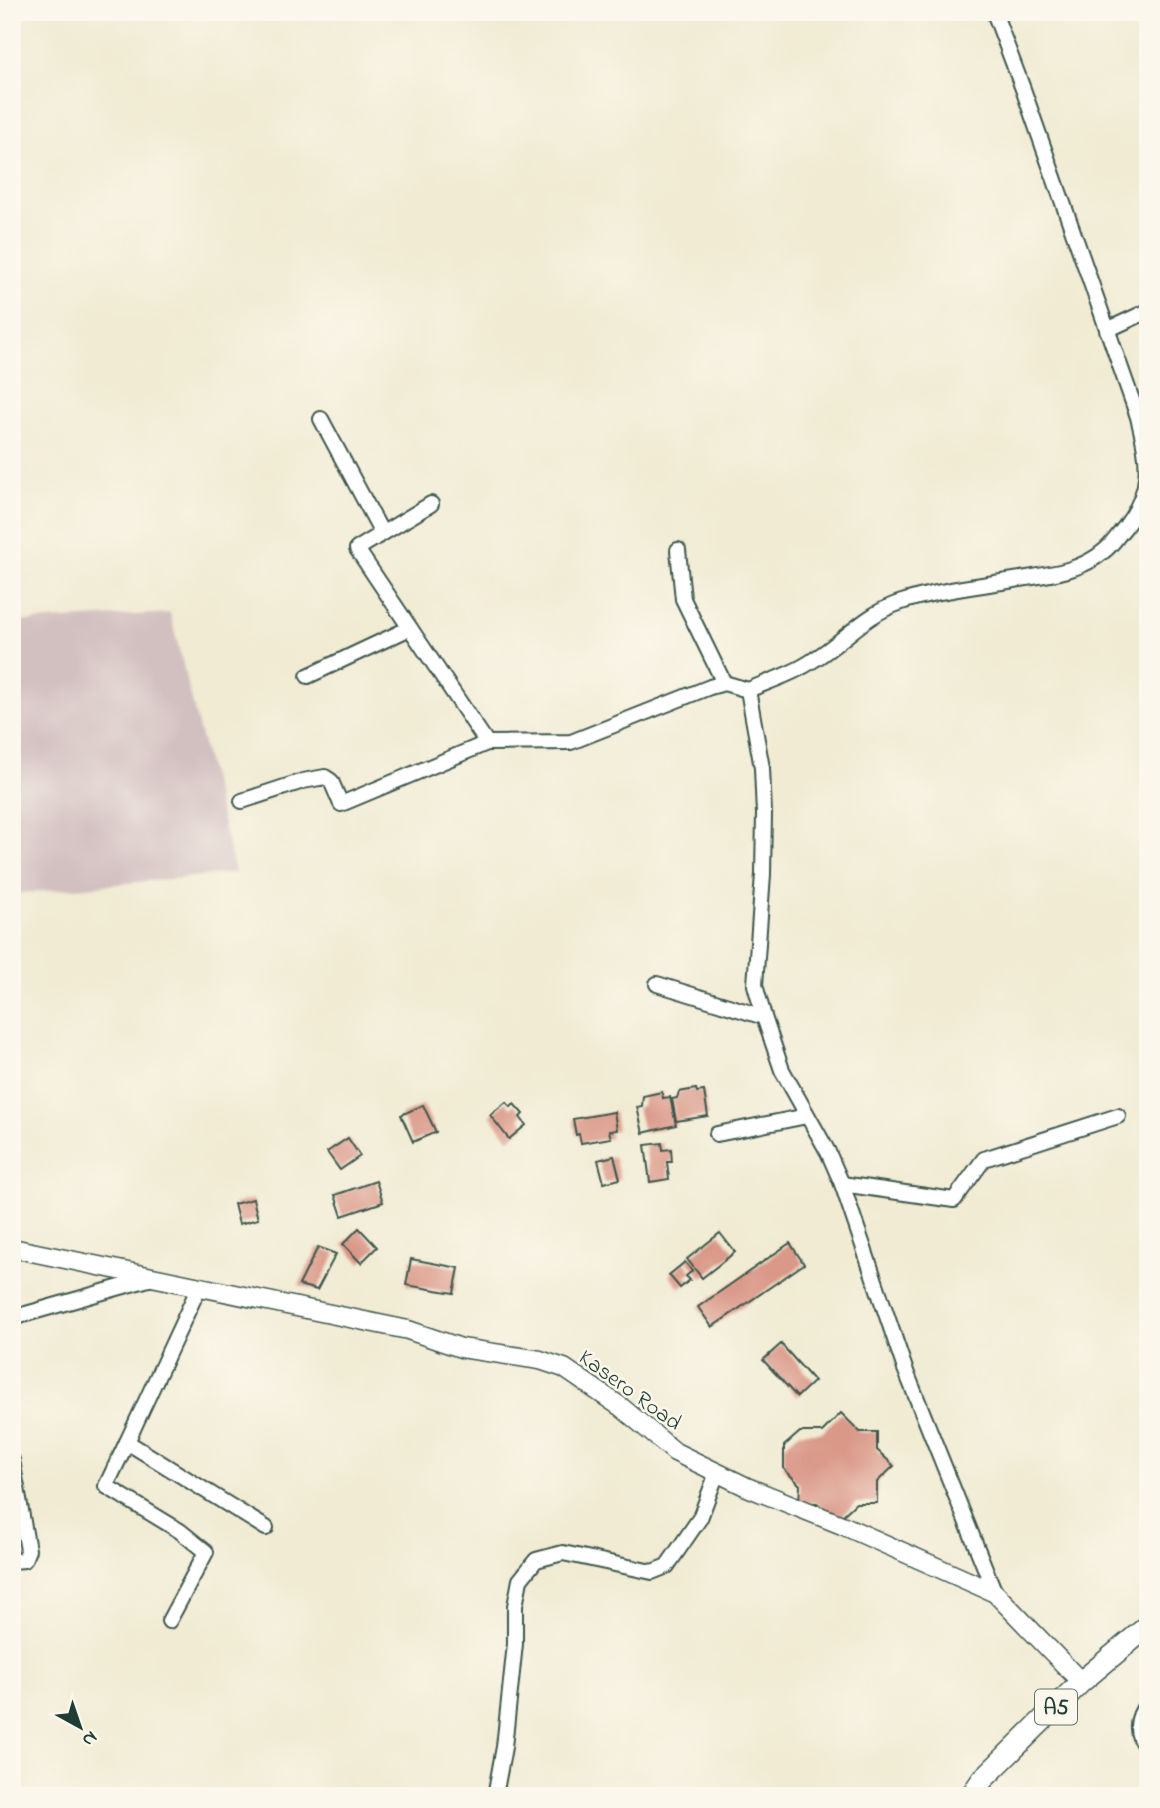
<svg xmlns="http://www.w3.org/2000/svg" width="1160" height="1808" font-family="'Indie Flower',sans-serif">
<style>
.industrial{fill:#d2bfc0}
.building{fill:#da9888}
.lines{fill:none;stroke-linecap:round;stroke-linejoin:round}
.minor-casing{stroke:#3e574c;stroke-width:18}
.tertiary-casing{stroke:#3e574c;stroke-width:21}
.primary-casing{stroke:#3e574c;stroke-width:24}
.minor{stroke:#fff;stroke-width:14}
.tertiary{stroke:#fff;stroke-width:18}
.primary{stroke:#fff;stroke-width:21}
.labels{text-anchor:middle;stroke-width:5;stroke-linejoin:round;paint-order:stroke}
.shield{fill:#fbf7ec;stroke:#61756b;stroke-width:2}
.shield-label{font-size:21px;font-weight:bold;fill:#1f3d34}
.street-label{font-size:23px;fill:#1f3d34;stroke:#fbf7ec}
</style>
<rect width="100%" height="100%" fill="#fbf7ec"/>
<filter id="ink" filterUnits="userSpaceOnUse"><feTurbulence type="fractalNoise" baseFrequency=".0143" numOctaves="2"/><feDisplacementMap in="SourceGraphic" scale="14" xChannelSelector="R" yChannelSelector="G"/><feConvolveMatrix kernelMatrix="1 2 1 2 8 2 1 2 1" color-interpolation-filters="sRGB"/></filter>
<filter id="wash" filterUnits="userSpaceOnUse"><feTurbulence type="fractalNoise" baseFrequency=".00686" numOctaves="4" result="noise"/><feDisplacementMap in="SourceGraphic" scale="28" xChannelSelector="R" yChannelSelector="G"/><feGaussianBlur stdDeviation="1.57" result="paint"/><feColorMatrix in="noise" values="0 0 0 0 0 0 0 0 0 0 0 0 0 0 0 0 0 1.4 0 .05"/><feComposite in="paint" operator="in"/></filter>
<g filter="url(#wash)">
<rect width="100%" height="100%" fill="#f1ebd3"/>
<polygon class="industrial" points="170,613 235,873 12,894 12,622"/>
<g id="blocks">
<g class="building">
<polygon points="696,1089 697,1092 704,1091 708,1116 676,1121 672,1099 677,1098 679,1092"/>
<polygon points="662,1092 663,1098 670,1097 676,1125 643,1133 637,1107 642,1106 643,1096"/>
<polygon points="506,1102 511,1107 514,1104 523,1114 520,1117 526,1125 509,1139 490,1115"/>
<polygon points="423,1105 436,1132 413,1142 401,1115"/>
<polygon points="614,1112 617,1130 609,1131 611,1138 581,1143 579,1134 576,1135 573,1119"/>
<polygon points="348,1138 360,1156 340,1170 327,1152"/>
<polygon points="662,1143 663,1150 671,1149 672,1162 667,1162 669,1179 650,1182 645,1145"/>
<polygon points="614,1156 620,1179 604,1183 598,1160"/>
<polygon points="376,1181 383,1202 342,1216 335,1195"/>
<polygon points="253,1199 258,1219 239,1224 234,1204"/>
<polygon points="359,1228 377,1247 361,1263 343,1244"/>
<polygon points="720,1233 735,1252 702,1278 687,1259"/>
<polygon points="790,1243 804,1264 712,1327 698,1307"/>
<polygon points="318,1247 336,1254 317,1290 299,1285"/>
<polygon points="411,1259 459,1268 454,1293 406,1285"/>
<polygon points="685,1262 692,1271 686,1276 690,1280 680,1288 669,1275"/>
<polygon points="781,1344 814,1381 797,1397 763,1360"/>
<polygon points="841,1413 860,1432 877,1432 877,1450 894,1466 877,1482 877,1503 856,1503 842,1516 824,1510 817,1503 799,1503 800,1485 784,1469 784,1446 800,1432 822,1432"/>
</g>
</g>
</g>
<g filter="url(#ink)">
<use href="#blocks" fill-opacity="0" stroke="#3e574c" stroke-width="2"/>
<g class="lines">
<g class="minor-casing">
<g id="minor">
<polyline points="1107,330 1148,311"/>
<polyline points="321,419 382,533"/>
<polyline points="431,504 357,549 487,743"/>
<polyline points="678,550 683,599 724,683"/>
<polyline points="308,676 410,628"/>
<polyline points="748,690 762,768 764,814 763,874 755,985 764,1017 782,1070 828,1152 842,1184 905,1369 995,1593"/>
<path d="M242 801 303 781 325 777 331 781 341 804 487 743 571 742 710 687 724 683 748 690C770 681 795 673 815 659 844 641 866 614 899 603 933 591 972 587 1008 581 1040 575 1078 574 1104 551 1112 545 1118 535 1125 527 1154 489 1149 461 1138 417L1023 89 994 12"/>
<polyline points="657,984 764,1017"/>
<polyline points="717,1134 807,1116"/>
<polyline points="842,1184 954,1200 984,1159 1118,1116"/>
<polyline points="199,1287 127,1442 266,1528"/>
<polyline points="12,1318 152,1278"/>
<polyline points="127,1442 106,1486 180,1531 206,1552 169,1621"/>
<polyline points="12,1460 28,1550 24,1560 12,1561"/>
<path d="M1148 1703C1135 1718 1134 1736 1148 1749"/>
<polyline points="495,1796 504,1747 515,1644 515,1606 520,1580 536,1560 563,1553 652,1572 667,1566 700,1518 717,1473"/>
</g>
</g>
<g class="tertiary-casing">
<polyline id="tertiary" points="12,1248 408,1330 461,1348 540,1360 564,1368 621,1407 675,1452 747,1487 842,1525 995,1593 1081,1682"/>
</g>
<g class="primary-casing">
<polyline id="primary" points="971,1796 982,1780 1081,1682 1148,1626"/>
</g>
<use href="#minor" class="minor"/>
<use href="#tertiary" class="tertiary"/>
<use href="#primary" class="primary"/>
</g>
</g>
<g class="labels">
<rect class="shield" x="1035" y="1689.5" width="42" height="35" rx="5"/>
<g class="shield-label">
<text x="1056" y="1714">A5</text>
</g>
<g class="street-label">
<text transform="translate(631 1389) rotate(36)" y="8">Kasero Road</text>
</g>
</g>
<rect width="1160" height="1808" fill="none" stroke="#fbf7ec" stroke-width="42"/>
<g transform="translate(80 1727) rotate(140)" stroke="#fbf7ec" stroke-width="5" paint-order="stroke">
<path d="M0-5L12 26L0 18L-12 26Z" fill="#1f3d34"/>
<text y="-10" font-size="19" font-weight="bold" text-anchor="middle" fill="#1f3d34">N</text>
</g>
</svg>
